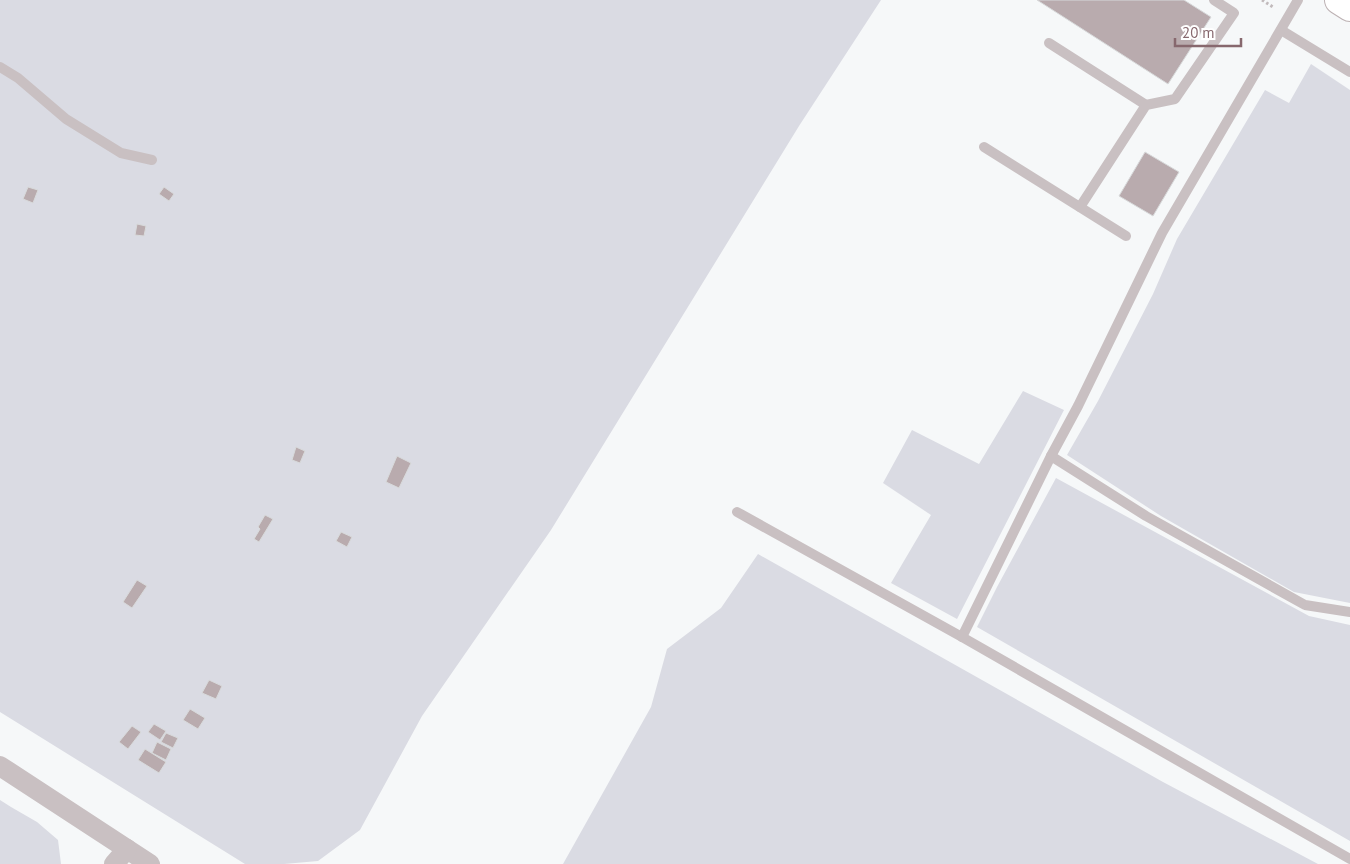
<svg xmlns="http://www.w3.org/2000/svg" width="1350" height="864" font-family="'PT Sans',sans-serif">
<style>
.green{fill:#dadbe3}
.building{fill:#b9abae;stroke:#d8dadb}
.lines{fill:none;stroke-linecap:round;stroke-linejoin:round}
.secondary-casing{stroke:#bdb2b4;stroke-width:30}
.path{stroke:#c1babc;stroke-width:3;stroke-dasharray:2.5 2.5;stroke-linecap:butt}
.lane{stroke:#c9c0c2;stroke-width:10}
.street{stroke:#c9c0c2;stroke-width:20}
.secondary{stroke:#fff;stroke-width:28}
</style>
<rect width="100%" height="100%" fill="#f6f8f9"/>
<g class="green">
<polygon points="0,0 881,0 799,126 551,530 422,716 360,830 318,861 284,864 245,864 0,712"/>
<polygon points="1311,64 1350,90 1350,603 1294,592 1161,516 1067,455 1098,401 1153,294 1177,239 1265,90 1289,103"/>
<polygon points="1023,391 1064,410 957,619 891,583 931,515 883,483 912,430 979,464"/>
<polygon points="1056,478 1309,616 1350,625 1350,841 977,627 997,587"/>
<polygon points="758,554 1163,782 1318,864 563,864 651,707 667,649 721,608"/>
<polygon points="0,800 11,807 37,822 58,840 61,864 0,864"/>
</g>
<g class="building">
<polygon points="1037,0 1184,0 1211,17 1168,84"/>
<polygon points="1145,152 1179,172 1153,216 1119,196"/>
<polygon points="28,187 38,190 33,203 23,199"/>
<polygon points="164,187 174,194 169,201 159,194"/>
<polygon points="137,224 146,226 144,236 135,235"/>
<polygon points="296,447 305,451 300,463 292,460"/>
<polygon points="397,456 411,463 399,488 386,482"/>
<polygon points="265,515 273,519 259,542 254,539 260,529 258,527"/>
<polygon points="341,532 352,537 347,547 336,541"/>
<polygon points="137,580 147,586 132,608 123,602"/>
<polygon points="209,680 222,686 216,699 202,693"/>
<polygon points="190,709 205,718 198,729 183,720"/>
<polygon points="154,724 166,731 160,740 148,732"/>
<polygon points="132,726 141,732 128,749 119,742"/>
<polygon points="166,733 178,738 173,748 161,742"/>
<polygon points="157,742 171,749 166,760 152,753"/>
<polygon points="145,749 166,762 159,773 138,760"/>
</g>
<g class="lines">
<g class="secondary-casing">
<polyline id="secondary" points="1339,0 1350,7"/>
</g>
<polyline class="path" points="1262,0 1273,7"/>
<g class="lane">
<polyline points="1281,30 1350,72"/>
<polyline points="1049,43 1146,105"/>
<polyline points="0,67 18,78 66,119 121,153 152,160"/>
<polyline points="984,147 1126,236"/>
<polyline points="1080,207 1146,105 1175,99 1234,13 1214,0"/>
<polyline points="1051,456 1146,516 1305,605 1350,612"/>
<polyline points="737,512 962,637 1350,859"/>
<polyline points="962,637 1051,456 1078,406 1162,233 1298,0"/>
</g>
<g class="street">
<polyline points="0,766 150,864"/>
<polyline points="114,864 127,849"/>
</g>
<use href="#secondary" class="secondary"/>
</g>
<path d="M1175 38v8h66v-8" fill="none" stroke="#87686e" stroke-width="2.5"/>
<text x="1182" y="38" font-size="15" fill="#87686e" stroke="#ffffff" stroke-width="4" paint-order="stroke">20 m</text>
</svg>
